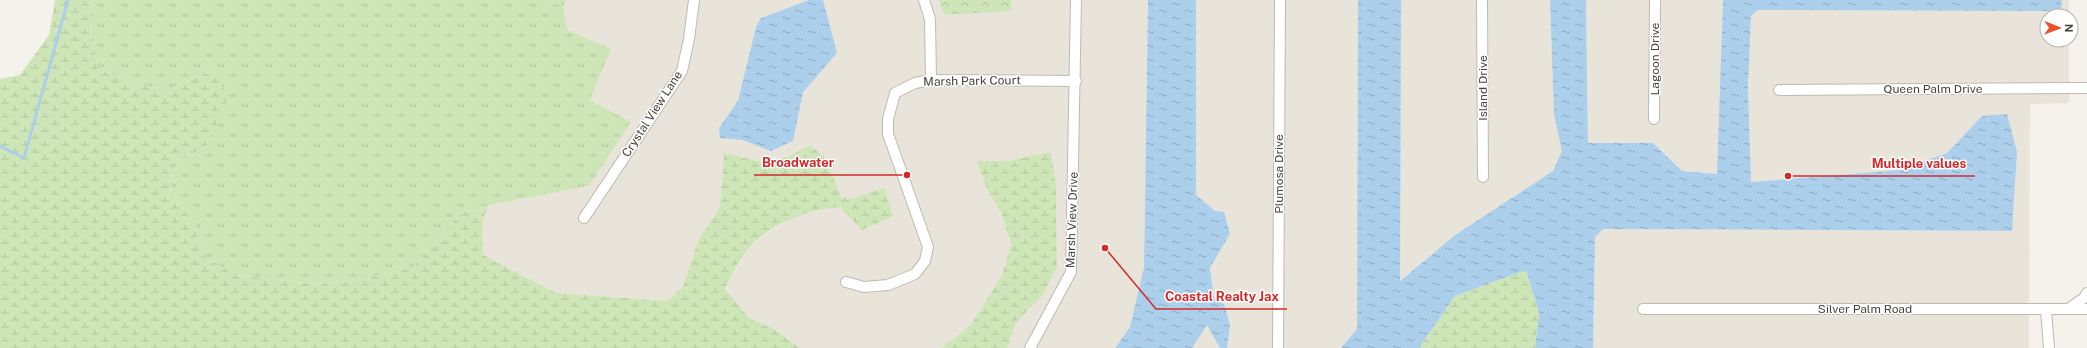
<svg xmlns="http://www.w3.org/2000/svg" width="2087" height="348" font-family="'Public Sans',sans-serif">
<style>
.residential{fill:#e8e4d9}
.grass{fill:url(#grass-tufts)}
.forest{fill:url(#forest-crowns)}
.wetland{fill:url(#wetland-marsh)}
.water{fill:url(#water-ripples)}
.lines{fill:none;stroke-linecap:round;stroke-linejoin:round}
.stream{stroke:#accfec;stroke-width:3}
.minor-casing{stroke:#bfbaae;stroke-width:12}
.minor{stroke:#fff;stroke-width:10}
.labels{text-anchor:middle;stroke-width:3;stroke-linejoin:round;paint-order:stroke}
.street-label{font-size:12px;fill:#484339;stroke:#fff}
.leader{fill:none;stroke:#d62828;stroke-width:1.5}
.callout-dot{fill:#d62828;stroke:#fff;stroke-width:1.5}
.callout-label{font-size:13px;text-anchor:middle;font-weight:bold;fill:#d62828;stroke:#fff;stroke-width:3;stroke-linejoin:round;paint-order:stroke}
</style>
<defs>
<pattern id="grass-tufts" width="24" height="20" patternUnits="userSpaceOnUse"><rect width="24" height="20" fill="#cee5b7"/><path d="M3 7l-1-3M5 7V3M7 7l1-3M15 17l-1-3M17 17v-4M19 17l1-3" fill="none" stroke="#b2c69e"/></pattern>
<pattern id="forest-crowns" width="20" height="18" patternUnits="userSpaceOnUse"><rect width="20" height="18" fill="#cee5b7"/><path d="M2 6a3 3 0 1 1 6 0M12 15a3 3 0 1 1 6 0" fill="none" stroke="#b2c69e"/></pattern>
<pattern id="wetland-marsh" width="20" height="14" patternUnits="userSpaceOnUse"><rect width="20" height="14" fill="#cee5b7"/><path d="M1 5h8M5 5V1M11 12h8M15 12V8" fill="none" stroke="#b2c69e"/></pattern>
<pattern id="water-ripples" width="26" height="14" patternUnits="userSpaceOnUse"><rect width="26" height="14" fill="#accfec"/><path d="M2 4q2-2 4 0t4 0M15 11q2-2 4 0t4 0" fill="none" stroke="#8eaac0"/></pattern>
</defs>
<rect width="100%" height="100%" fill="#f4f2eb"/>
<g class="residential">
<polygon points="566,0 939,0 944,15 1011,10 1011,0 1148,0 1144,267 1130,327 1115,348 1007,348 1016,323 1044,293 1057,267 1056,185 1051,152 1007,161 977,161 986,187 1002,215 1011,244 1003,273 971,325 941,348 800,348 774,329 749,318 725,287 749,248 772,229 792,218 825,208 840,207 862,230 884,189 851,199 841,197 827,160 811,145 772,164 724,153 720,207 698,242 683,287 667,301 556,293 483,255 482,221 489,205 589,186 631,122 590,100 611,49 568,30 563,6"/>
<polygon points="1196,0 1358,0 1357,330 1341,348 1227,348 1230,325 1214,298 1210,268 1230,234 1215,211 1196,195"/>
<polygon points="1401,0 1550,0 1554,115 1563,151 1553,171 1455,235 1399,281"/>
<polygon points="1586,0 1723,0 1718,174 1682,171 1653,143 1588,143"/>
<polygon points="2062,0 2069,0 2069,16 2047,16 2047,40 2069,40 2069,103 2030,104 2029,348 1593,348 1595,237 1602,229 2012,231 1982,116 1947,153 1900,170 1751,182 1748,88 1751,16 1758,10 2061,11"/>
<polygon points="1207,325 1220,348 1192,348 1194,343"/>
</g>
<polygon class="grass" points="92,0 543,0 563,6 568,30 611,49 590,100 631,122 589,186 489,205 461,213 413,267 355,281 312,284 235,275 202,255 195,225 171,192 168,165 206,147 214,70 167,90 130,82 98,69 90,24"/>
<g class="forest">
<polygon points="543,0 566,0 563,6"/>
<polygon points="939,0 1011,0 1011,11 944,15"/>
</g>
<g class="wetland">
<path d="M55 0H92L90 24 98 69 130 82 167 90 214 70 228 97 206 147 168 165 171 192 195 225 202 255 235 275 312 284 355 281 413 267 461 213 489 205 482 221 483 255 556 293 667 301 683 287 698 241 720 207 724 153 772 164 811 145 827 160 841 197 851 199 884 188 893 216 862 230 840 207C809 209 770 224 749 248 740 259 732 275 725 288L749 318 774 329 800 348H0V79L20 75 49 35Z"/>
<polygon points="1051,152 1056,185 1057,267 1044,293 1016,323 1007,348 941,348 971,325 1003,273 1011,244 1002,215 986,187 977,161 1007,161"/>
<polygon points="1526,270 1539,313 1535,348 1419,348 1455,296"/>
</g>
<g class="water">
<polygon points="809,0 823,0 837,53 803,92 793,141 771,151 743,140 720,138 719,128 738,101 756,27 761,18"/>
<polygon points="1148,0 1196,0 1196,195 1215,211 1224,212 1230,234 1210,268 1214,298 1224,304 1230,325 1227,348 1220,348 1207,325 1192,348 1115,348 1130,327 1144,267"/>
<polygon points="1358,0 1401,0 1400,281 1455,235 1553,171 1562,151 1554,115 1550,0 1586,0 1588,143 1653,143 1682,171 1717,174 1723,0 2062,0 2061,11 1758,10 1751,16 1748,88 1751,182 1900,170 1947,153 1982,116 2007,114 2017,152 2012,231 1603,229 1595,237 1593,348 1535,348 1539,313 1526,270 1455,296 1419,348 1341,348 1357,329"/>
</g>
<g class="lines">
<polyline class="stream" points="0,146 24,158 68,0"/>
<g class="minor-casing">
<g id="minor">
<polyline points="924,0 930,19 931,80"/>
<polyline points="1482,0 1483,177"/>
<polyline points="1779,90 2087,88"/>
<polyline points="1654,119 1655,0"/>
<polyline points="584,218 682,71 689,39 694,0"/>
<polyline points="846,282 864,287 888,285 915,274 925,261 928,247 888,134 888,119 895,93 915,83 931,80 1076,81"/>
<polyline points="1643,309 2087,309"/>
<polyline points="2068,309 2084,298 2087,293"/>
<polyline points="2046,310 2049,348"/>
<polyline points="1030,348 1071,272 1076,0"/>
<polyline points="1278,348 1280,0"/>
</g>
</g>
<use href="#minor" class="minor"/>
</g>
<g class="labels">
<g class="street-label">
<text transform="translate(1655 59) rotate(-90)" y="4">Lagoon Drive</text>
<text transform="translate(972 81) rotate(-1)" y="4">Marsh Park Court</text>
<text transform="translate(1483 88) rotate(-90)" y="4">Island Drive</text>
<text x="1933" y="93">Queen Palm Drive</text>
<text transform="translate(652 114) rotate(-57)" y="4">Crystal View Lane</text>
<text transform="translate(1279 174) rotate(-90)" y="4">Plumosa Drive</text>
<text transform="translate(1072 220) rotate(-88)" y="4">Marsh View Drive</text>
<text x="1865" y="313">Silver Palm Road</text>
</g>
</g>
<path class="leader" d="M907 175L842 175H754M1788 176L1864 176H1975M1105 248L1156 309H1287"/>
<g class="callout-dot">
<circle cx="907" cy="175" r="4"/>
<circle cx="1788" cy="176" r="4"/>
<circle cx="1105" cy="248" r="4"/>
</g>
<g class="callout-label">
<text x="798" y="167">Broadwater</text>
<text x="1919" y="168">Multiple values</text>
<text x="1222" y="301">Coastal Realty Jax</text>
</g>
<g transform="translate(2059 28) rotate(91)"><circle r="19" fill="#ffffff" stroke="#b6b4b0"/>
<path d="M0-3L7 15L0 10L-7 15Z" fill="#ea502c"/>
<text y="-6" font-size="11" font-weight="bold" text-anchor="middle" fill="#484339">N</text>
</g>
</svg>
